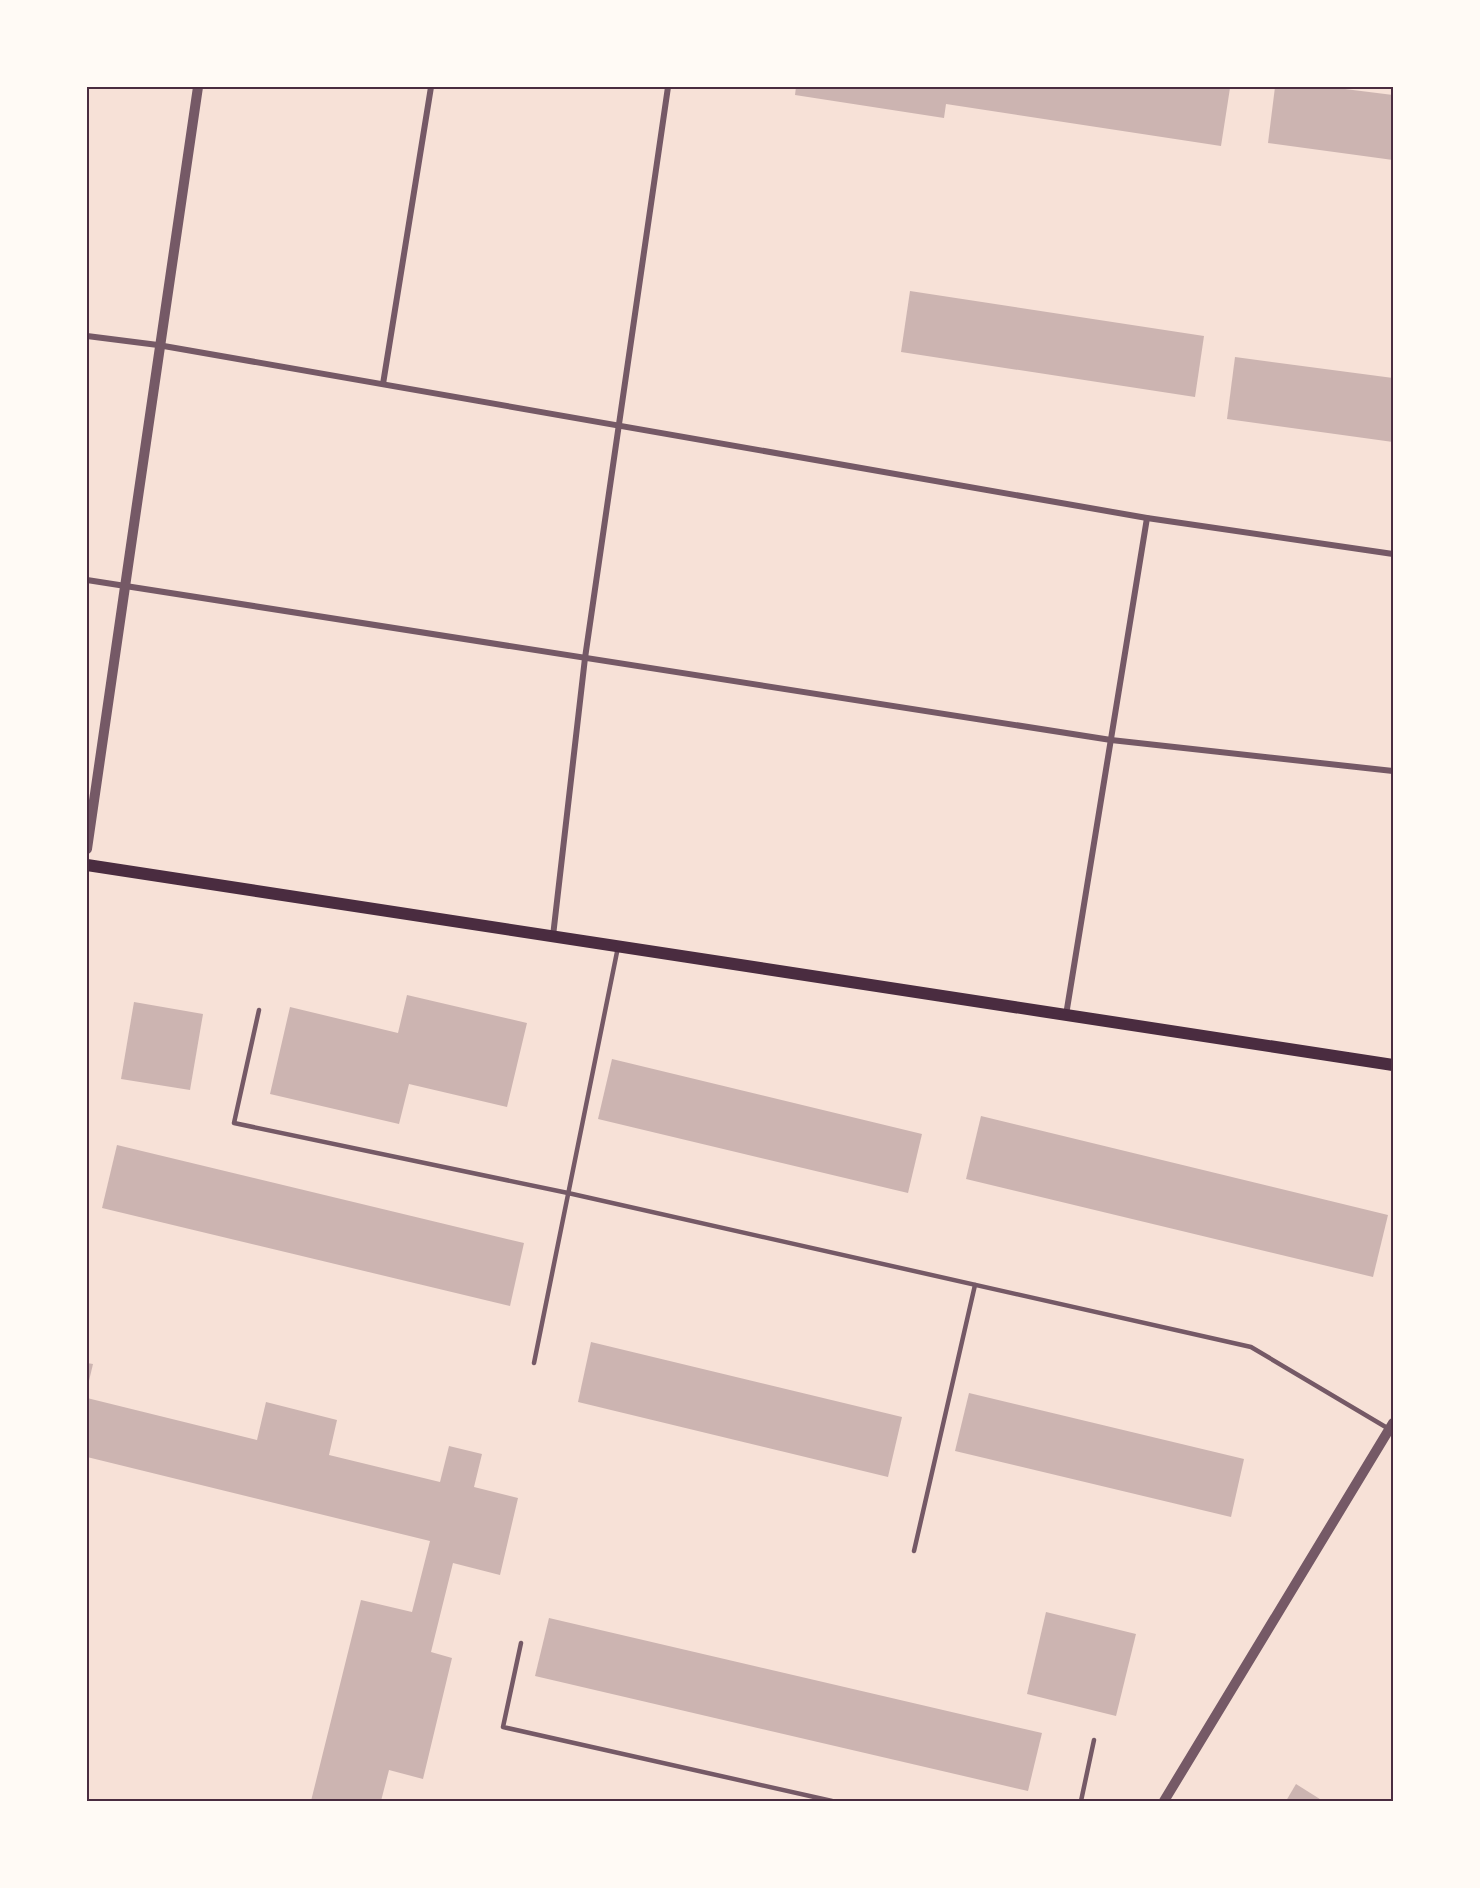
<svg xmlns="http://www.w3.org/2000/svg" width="1480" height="1888" font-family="Signika,sans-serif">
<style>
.building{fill:#ccb4b1}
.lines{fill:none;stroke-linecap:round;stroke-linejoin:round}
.service{stroke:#755966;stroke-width:4.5}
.minor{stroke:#755966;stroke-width:6}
.tertiary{stroke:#755966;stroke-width:10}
.secondary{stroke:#4a2c40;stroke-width:12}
.neatline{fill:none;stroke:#4a2c40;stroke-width:2}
</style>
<rect width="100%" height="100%" fill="#f7e1d7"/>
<g class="building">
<polygon points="796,87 1224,87 1230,88 1221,146 946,104 944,118 795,95"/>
<polygon points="1275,87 1329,87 1393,95 1393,160 1268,143"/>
<polygon points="910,291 1204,336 1195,397 901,352"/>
<polygon points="1235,357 1393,378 1393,442 1227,419"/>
<polygon points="407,995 527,1023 507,1107 409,1084 399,1124 270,1094 290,1007 398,1033"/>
<polygon points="134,1002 203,1014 190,1090 121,1079"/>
<polygon points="612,1059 922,1134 908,1193 598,1119"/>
<polygon points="981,1116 1388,1215 1373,1277 966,1179"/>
<polygon points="117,1145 524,1243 510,1306 102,1208"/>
<polygon points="591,1342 902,1417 888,1477 578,1402"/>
<polygon points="87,1363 93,1364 88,1385 87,1385"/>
<polygon points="969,1393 1244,1459 1231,1517 955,1451"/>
<polygon points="87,1398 257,1440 266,1402 337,1420 329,1455 440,1482 449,1446 482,1454 474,1487 518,1498 500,1575 453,1563 431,1652 452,1658 423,1779 389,1770 381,1801 311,1801 361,1600 412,1612 430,1541 87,1457"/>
<polygon points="1046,1612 1136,1634 1116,1716 1027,1694"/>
<polygon points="549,1618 1042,1733 1028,1791 535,1676"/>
<polygon points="1296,1784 1323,1801 1286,1801"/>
</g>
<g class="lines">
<g class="service">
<polyline points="259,1010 234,1123 568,1193 1251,1347 1389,1429"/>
<polyline points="534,1363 618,947"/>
<polyline points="914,1551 975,1285"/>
<polyline points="521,1643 503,1727 832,1801"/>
<polyline points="1081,1801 1094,1740"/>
</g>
<g class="minor">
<polyline points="87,336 158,345 1147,518 1393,554"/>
<polyline points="383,384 431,87"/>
<polyline points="87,580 1111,740 1393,771"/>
<polyline points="553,936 585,658 668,87"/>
<polyline points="1066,1015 1147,518"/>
</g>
<g class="tertiary">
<path d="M87 849C125 595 159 341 198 87"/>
<polyline points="1164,1801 1393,1423"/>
</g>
<polyline class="secondary" points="87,865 1393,1065"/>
</g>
<rect width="1480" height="1888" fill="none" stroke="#fffaf5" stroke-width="177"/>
<rect x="88" y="88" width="1304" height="1712" class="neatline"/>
</svg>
